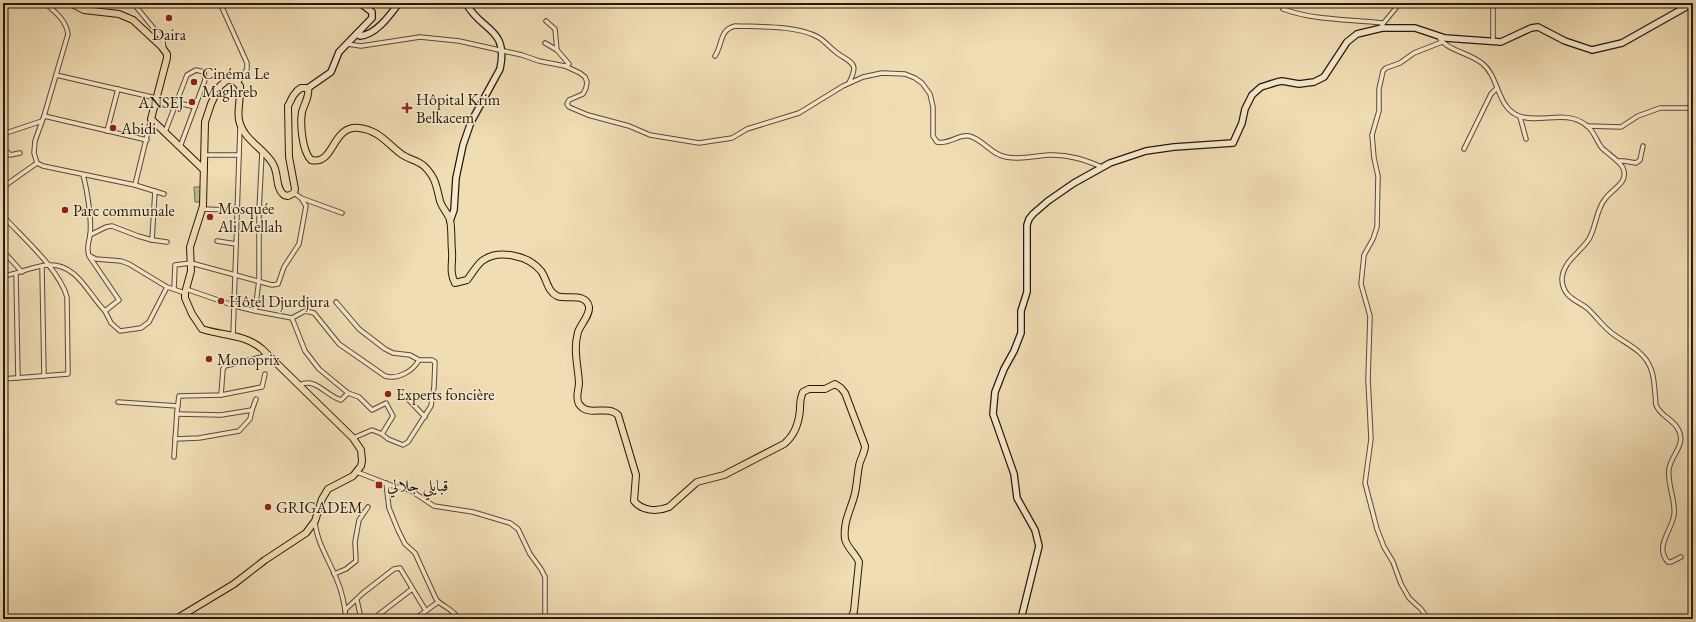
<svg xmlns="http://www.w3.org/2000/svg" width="1696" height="622" font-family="'EB Garamond',Amiri,serif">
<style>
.garden{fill:url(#garden-furrows);stroke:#6e6c4c}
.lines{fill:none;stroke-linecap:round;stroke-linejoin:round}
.street-casing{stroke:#584934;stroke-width:5.5}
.secondary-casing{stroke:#251809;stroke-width:8}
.primary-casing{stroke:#251809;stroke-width:8}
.street{stroke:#f6e9ce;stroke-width:3.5}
.secondary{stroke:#f6e9ce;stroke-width:5.5}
.primary{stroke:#f1ddb4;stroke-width:6}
.poi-dot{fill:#8f2418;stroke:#f6e9ce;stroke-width:1.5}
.labels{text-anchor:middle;stroke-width:3;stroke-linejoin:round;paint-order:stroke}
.poi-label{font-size:16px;fill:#251809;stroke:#f6e9ce;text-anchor:start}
</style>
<defs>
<pattern id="garden-furrows" width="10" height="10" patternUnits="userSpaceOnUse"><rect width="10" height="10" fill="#b8c18e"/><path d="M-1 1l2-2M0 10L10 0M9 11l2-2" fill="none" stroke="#9ea579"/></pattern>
</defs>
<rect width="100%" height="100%" fill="#f1ddb4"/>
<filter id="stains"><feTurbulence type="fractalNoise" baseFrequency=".005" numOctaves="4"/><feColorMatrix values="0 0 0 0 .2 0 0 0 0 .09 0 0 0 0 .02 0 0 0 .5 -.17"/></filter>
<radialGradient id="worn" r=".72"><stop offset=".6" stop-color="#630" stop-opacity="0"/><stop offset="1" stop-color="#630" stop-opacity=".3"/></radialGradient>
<polygon class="garden" points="194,187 201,187 202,202 195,202"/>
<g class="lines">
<g class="street-casing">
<g id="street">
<path d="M45 3C55 12 66 20 68 34L44 116 35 141 34 153 37 163 43 166 135 185 151 119"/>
<polyline points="133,3 160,36 163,42 164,49"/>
<polyline points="220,3 247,63 247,69 238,83"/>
<polyline points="1493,3 1493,41"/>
<path d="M1283 9C1316 21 1349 19 1383 23"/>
<polyline points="546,21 555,29 557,50 569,64 565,66"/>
<polyline points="1382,25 1400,3"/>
<path d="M1438 36C1448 52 1469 52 1483 64 1499 77 1497 108 1519 116 1541 124 1565 109 1586 125 1594 130 1596 141 1602 148 1608 154 1620 161 1623 168 1629 183 1613 188 1605 199 1596 210 1596 227 1589 239 1580 253 1562 262 1562 280 1563 297 1576 300 1587 308 1596 316 1603 327 1613 334 1621 340 1631 345 1639 352 1653 364 1654 378 1655 394 1656 398 1655 402 1656 405 1660 416 1673 419 1678 429 1687 444 1671 455 1669 469 1667 485 1676 500 1674 515 1672 530 1654 547 1668 562H1671L1681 557"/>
<polyline points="545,43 557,50"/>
<path d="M347 44 361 46 420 37 459 41 522 55 539 61 565 66 580 73 585 77 587 82 586 88 583 94 569 100 567 104 569 107 588 115 629 126 650 135 699 143 732 138 747 129 799 113 843 86 863 77 882 73 905 74 915 78 922 83 930 94 933 107V136L937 142C949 145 958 134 969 136 983 139 991 155 1006 157 1023 160 1033 156 1049 155 1068 154 1085 160 1102 167"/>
<path d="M715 56C723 44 719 30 735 26 760 27 796 25 818 37 825 41 830 48 837 53 853 64 859 63 849 83"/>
<polyline points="56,75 156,98"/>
<polyline points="158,98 195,107"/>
<polyline points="44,116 147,140"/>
<polyline points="1520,117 1526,139"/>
<polyline points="1587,126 1621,127 1638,116 1660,108 1689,108 1693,110"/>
<polyline points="107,131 118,89"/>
<polyline points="165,132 187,75 196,70 204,72 205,80 180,147"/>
<polyline points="3,134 42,121"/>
<polyline points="3,147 10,155 20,153"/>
<polyline points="1464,149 1491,94 1497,88"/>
<polyline points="204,155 239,155"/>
<polyline points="1618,161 1624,161 1636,163 1640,160 1643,146"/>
<polyline points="135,185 164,194"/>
<polyline points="3,187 37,163"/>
<polyline points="301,198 342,213"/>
<polyline points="202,209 259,211"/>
<path d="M3 216C23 238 59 269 67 297L68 374 3 379"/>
<polyline points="90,235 106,227 112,226 138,236 152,240 155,191"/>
<polyline points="152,240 167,242"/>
<polyline points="217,241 236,244"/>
<polyline points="3,251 22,272"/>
<polyline points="90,256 96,259 121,261 129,264 167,287 185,293"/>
<polyline points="42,267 44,376"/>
<polyline points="16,274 18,378"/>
<path d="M3 276C18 274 33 266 48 265 77 263 88 294 105 311L119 300 89 256C86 247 89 243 90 235 92 220 87 189 83 175"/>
<polyline points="174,289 175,265 191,263 272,285 278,284 284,267 299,244 306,206 301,198 294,193"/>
<polyline points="186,289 235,306 255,311 259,280 259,211 262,152"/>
<polyline points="336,302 359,329 385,349 393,353 410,355 419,360"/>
<polyline points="105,311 111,323 120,331 141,328 149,322 167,287"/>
<path d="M255 311 292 318 305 351 319 369 348 393 341 400C326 396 316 377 299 385"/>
<path d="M292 318 305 311 314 313 339 344 385 376C398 380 413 371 419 360H432L435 362 434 387 431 406 408 442 403 445 388 439 382 434"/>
<polyline points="233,336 240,127"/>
<polyline points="348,393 359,397 372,410 386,403 393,416 382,434 372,430 353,438"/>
<polyline points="221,395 262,387 265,374"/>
<polyline points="405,396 425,417"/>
<polyline points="118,402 178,406"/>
<polyline points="252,410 256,399"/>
<polyline points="175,439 199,438 239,431 250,419 252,410 221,415 177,414"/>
<polyline points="174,457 177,411 179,396 221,395 223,369 225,366 269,355"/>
<polyline points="357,472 393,486 410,490 434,506 473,512 510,523 518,529 530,554 541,569 545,577 545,619"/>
<path d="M386 483 389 508 398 530 405 544 415 553 436 599C442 607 451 607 459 619"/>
<path d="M315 522C317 543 329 560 337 580 342 592 345 606 346 619"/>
<polyline points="334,574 346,569 356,561 355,542 359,520 368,507"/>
<polyline points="357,600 361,619"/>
<polyline points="345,610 363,593 394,569 400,568 426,611"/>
<polyline points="373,619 412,589"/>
<polyline points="415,619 438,602"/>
<polyline points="1428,619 1421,609 1409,598 1401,584 1393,562 1384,547 1377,529 1365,483 1371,439 1368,379 1370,316 1361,284 1364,255 1373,239 1377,227 1378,176 1374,158 1372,135 1379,111 1379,89 1383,71 1386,68 1400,63 1414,53 1442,42"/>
</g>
</g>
<g class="secondary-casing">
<g id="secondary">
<path d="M357 34 360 36C376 35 390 15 399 3"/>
<polyline points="308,88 331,72 339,52 372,18 372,12 360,3"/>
<path d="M450 221 454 210 456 178 463 145 471 122 500 69C509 27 480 31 466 3"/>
<polyline points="1021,619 1039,546 1035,530 1017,498 1014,474 993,414 995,392 1004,369 1014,351 1021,333 1021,311 1027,292 1027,225 1029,219 1033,214 1048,201 1074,183 1110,163 1146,151 1174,147 1233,143 1242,123 1245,109 1252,95 1261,87 1277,82 1282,81 1299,84 1314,82 1324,77 1347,42 1357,34 1382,28 1415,28 1445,38 1501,42 1531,28 1538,27 1565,41 1592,50 1622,43 1693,3"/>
</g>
</g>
<g class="primary-casing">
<g id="primary">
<polyline points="70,3 84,10 119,14 133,20 161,46 167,54 167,58 151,119 203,169"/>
<path d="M176 619 234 584 265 560 306 533 315 521 322 499 328 489 353 476 361 466 362 461 361 450 353 438 262 349C245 334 223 336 202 329L192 314 185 298V293L191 271 190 247 203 206 205 122 211 104 217 91 220 86 227 80 235 81 240 86C241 98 237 109 239 120 243 140 264 148 273 164 279 174 275 188 284 195L288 196 294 193 295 189 289 157 288 106 293 96 297 91 301 88H308C310 96 304 104 302 112 300 124 302 151 311 160 335 166 331 125 359 128 378 130 387 143 400 153 407 159 417 160 424 166 436 178 436 185 440 201 442 208 448 213 450 220 452 229 451 241 452 251 453 263 449 272 455 283L467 280C472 274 476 266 482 261 498 249 528 255 541 271 547 279 547 291 557 296 567 300 586 292 589 307 590 315 581 324 578 332 573 350 578 365 579 383 579 389 575 398 579 404 588 418 607 404 618 415L636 475 634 501C642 511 657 512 669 507L697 482 724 475 784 444C795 435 799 423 800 409 800 403 800 398 803 392L809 389H825L835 384 841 388 845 393 865 446C865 453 860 459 859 466 857 476 857 487 854 497 850 511 843 523 845 539 847 548 856 554 859 562L854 611 851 619"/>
</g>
</g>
<use href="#street" class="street"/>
<use href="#secondary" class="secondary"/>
<use href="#primary" class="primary"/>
</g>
<g class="poi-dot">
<circle cx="169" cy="18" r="4"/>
<circle cx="194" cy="82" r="4"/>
<circle cx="192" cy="102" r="4"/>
<path d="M405 102h4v4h4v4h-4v4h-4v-4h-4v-4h4z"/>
<circle cx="113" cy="128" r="4"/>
<circle cx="65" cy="210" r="4"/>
<circle cx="210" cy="217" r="4"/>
<circle cx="221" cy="301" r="4"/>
<circle cx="209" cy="359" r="4"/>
<circle cx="388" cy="394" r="4"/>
<rect x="375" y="481" width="8" height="8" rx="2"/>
<circle cx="268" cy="507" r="4"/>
</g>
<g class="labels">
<g class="poi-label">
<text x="169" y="40" text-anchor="middle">Daira</text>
<text x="202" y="79">Cinéma Le<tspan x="202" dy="18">Maghreb</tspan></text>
<text x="416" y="105">Hôpital Krim<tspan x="416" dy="18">Belkacem</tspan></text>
<text x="184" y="108" text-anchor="end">ANSEJ</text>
<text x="121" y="134">Abidi</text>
<text x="218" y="214">Mosquée<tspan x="218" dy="18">Ali Mellah</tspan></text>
<text x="73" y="216">Parc communale</text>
<text x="229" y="307">Hôtel Djurdjura</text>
<text x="217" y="365">Monoprix</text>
<text x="396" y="400">Experts foncière</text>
<text x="387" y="491">قبايلي جلالي</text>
<text x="276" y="513">GRIGADEM</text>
</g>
</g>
<rect width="1696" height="622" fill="none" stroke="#f1ddb4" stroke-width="16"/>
<rect x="4" y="4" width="1688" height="614" fill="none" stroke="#251809" stroke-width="2"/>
<rect x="8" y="8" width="1680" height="606" fill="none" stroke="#251809"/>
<rect width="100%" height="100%" filter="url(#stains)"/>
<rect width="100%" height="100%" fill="url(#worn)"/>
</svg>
